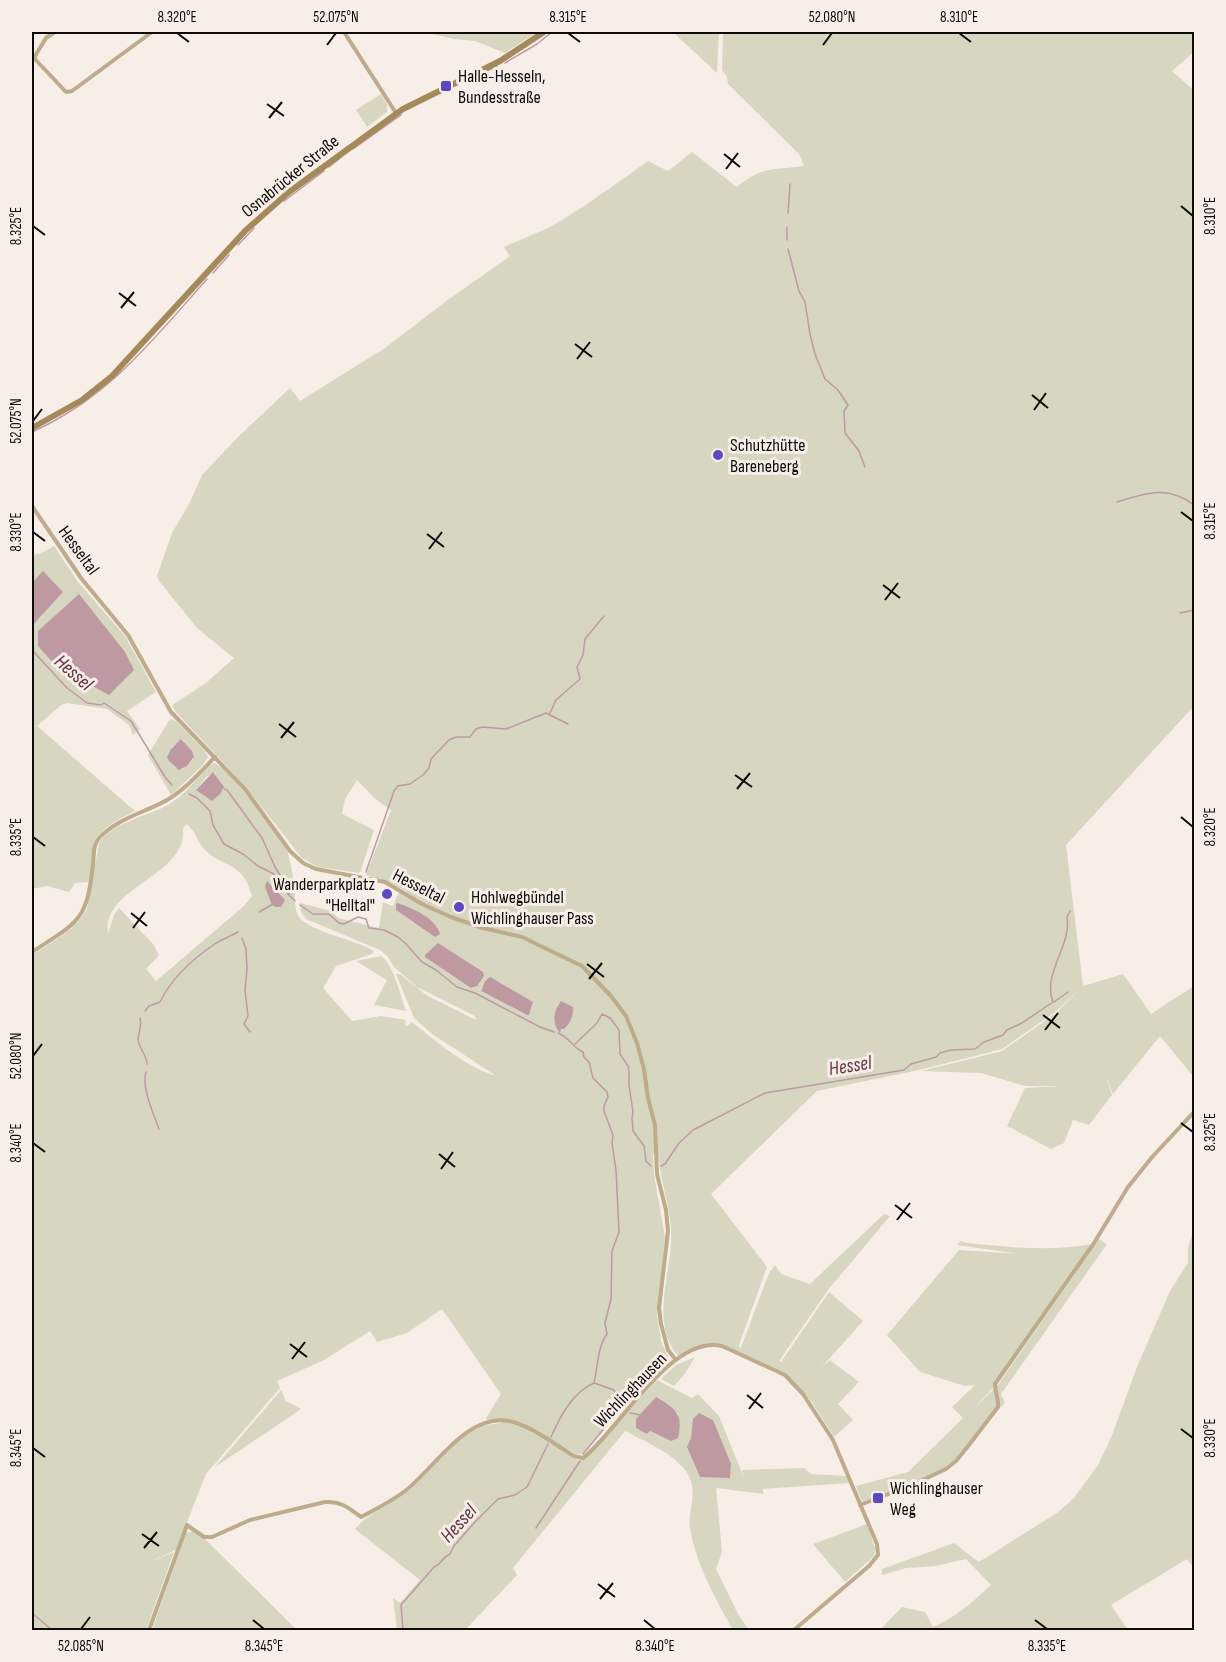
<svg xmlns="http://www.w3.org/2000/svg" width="1226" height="1662" font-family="'Sofia Sans Condensed',sans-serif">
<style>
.green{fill:#d7d6c1;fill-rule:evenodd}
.water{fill:#be99a2}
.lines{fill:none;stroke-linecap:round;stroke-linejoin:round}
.stream{stroke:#be99a2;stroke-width:1.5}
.street{stroke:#beab8c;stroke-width:4}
.secondary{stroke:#a4895b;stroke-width:6}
.ticks{fill:none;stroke:#0f0b09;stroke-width:2}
.poi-dot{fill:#5c48c1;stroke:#f8eee8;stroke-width:2}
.labels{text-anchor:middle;stroke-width:6;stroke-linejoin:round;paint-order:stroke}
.poi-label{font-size:18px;fill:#0f0b09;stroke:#f8eee8;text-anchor:start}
.street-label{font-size:18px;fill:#0f0b09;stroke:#f8eee8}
.water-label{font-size:20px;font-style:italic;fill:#663342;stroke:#f8eee8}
.neatline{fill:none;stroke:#0f0b09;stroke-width:2}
.ticks-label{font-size:15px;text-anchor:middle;fill:#0f0b09}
</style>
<rect width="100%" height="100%" fill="#f8eee8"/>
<g class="green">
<polygon points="424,32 537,32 505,53 475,41 454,39"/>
<polygon points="672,32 719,32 717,73 675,34"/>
<path d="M723 32H1194V52L1172 71 1190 87 1194 89V706L1066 845 1083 986 1123 974 1151 1014 1194 986V1074L1192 1075 1160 1036 1113 1094 1105 1073 1112 1095 1089 1125 1073 1120 1064 1143 1051 1149 1007 1126 1025 1088 1062 1086H1025L981 1073 921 1071 1002 1051 1055 1014 1080 989 1054 1013 1002 1049 919 1070 817 1091 711 1194 767 1267 739 1345 740 1350 769 1273 775 1265 781 1274 810 1284 884 1214 890 1216 828 1290 779 1361 781 1362 829 1292 863 1321 821 1368 830 1360 859 1382 838 1404 853 1420 834 1437 811 1401 785 1373 717 1343 705 1345 678 1356C648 1320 674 1270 671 1229 670 1206 661 1183 659 1160L653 1153 654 1175 665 1237 657 1315 661 1341 670 1362 631 1399 583 1454H576L553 1442 552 1444 578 1460 584 1459 657 1380 692 1398 698 1394 719 1416 744 1478 742 1470 804 1468 811 1474 846 1476 849 1483 762 1489 764 1494 716 1488 722 1552 716 1569 738 1614 749 1630H733C715 1598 697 1566 690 1529 687 1511 700 1491 686 1471 672 1452 645 1442 625 1431L513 1568 517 1575 465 1630H397L393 1598 400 1603 420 1580 355 1529C369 1512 390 1505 407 1492 432 1472 450 1440 480 1427 486 1424 495 1424 502 1423V1419L487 1420 486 1418 501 1394 442 1309 407 1333 377 1342 370 1331 324 1360 277 1381 280 1388 206 1474 176 1550 145 1564 174 1552 146 1630H32V955C51 943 77 929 87 909L99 843C111 823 148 816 168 805 183 796 197 779 209 766L214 763C226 765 281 836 287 850 290 859 292 872 294 881 296 892 293 908 299 917 310 932 357 940 374 951L372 954 336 966 323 988 352 1021 381 1016 406 1020 405 1025 407 1026 412 1022C430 1037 472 1071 495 1075L432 1034 414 1018 396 974H400L426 995 476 1020 475 1016 417 987 394 967 388 957 380 950 306 919 301 912 300 903 331 911 338 918 379 928 383 902 393 906 399 892 405 896 407 892 391 883 366 875 391 810 374 798 357 780 345 799 342 814 374 830 360 873 318 867 302 858 246 787 175 711 172 705 206 683 234 658 197 628 159 581 157 576 172 533 190 502 202 475 237 438 290 388 300 401 385 348 445 302 510 256 504 247 550 227 583 207 648 161 668 171 692 152 737 187C762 166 774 170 804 166L799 154 728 84 727 77 722 70ZM214 773 224 789 221 791 196 790 206 777ZM187 824C197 833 197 842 206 851 215 860 228 863 238 871 246 877 249 887 252 896L244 906 156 981 146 969 159 955 154 945 119 908 114 915 108 934C101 886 188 877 183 828ZM486 979 533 1002 529 1014 527 1015 482 992 481 989ZM673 1409 678 1414 671 1441 650 1431Z"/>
<polygon points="381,94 387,105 387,112 367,127 356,110"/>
<path d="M54 546 78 582 125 636 156 692 127 711 140 729 133 735 129 725 107 709 67 703 61 705 37 726 135 811C120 819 103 826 94 841L89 882 75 883 69 892 47 886 32 889V626L63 592 43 572 32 583V555L41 553Z"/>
<path d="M170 719 176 721 204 750 208 757 203 765 171 795 148 755ZM181 740H183L193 760 183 769 172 764 171 748Z"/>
<path d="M381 956C393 963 401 997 406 1011L374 1005 387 980 356 961Z"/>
<path d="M1194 1229V1568L1187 1559 1111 1605 1128 1630H880L902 1607 925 1612 933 1627C955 1618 974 1601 991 1585L966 1559 936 1566 906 1568 882 1575V1569L954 1543 979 1562 1057 1513 1074 1498 1098 1465 1111 1438 1137 1367 1170 1291 1188 1263V1248Z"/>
<path d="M1099 1239 1107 1244 1001 1394 1005 1403C986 1420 973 1442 955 1459 935 1480 889 1493 862 1502L856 1486 908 1472 963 1418 952 1407 975 1385 965 1386 920 1372 887 1335 959 1250 1020 1254 957 1245 960 1241 967 1243C1009 1247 1050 1252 1092 1244L994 1387 971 1411 998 1385Z"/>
<polygon points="695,1357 684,1375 674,1386 661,1379 676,1365"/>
<polygon points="281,1390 286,1401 301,1409 215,1467"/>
<polygon points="867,1524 875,1548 874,1556 845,1582 813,1544"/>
<polygon points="193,1531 204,1538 297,1630 152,1630 186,1533"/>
</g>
<g class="water">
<polygon points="43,571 63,592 32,626 32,583"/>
<polygon points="79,594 125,652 134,670 109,695 57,667 38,646 38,631"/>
<polygon points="181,739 192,751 194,757 187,766 179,770 169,761 167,757 171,749"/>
<polygon points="213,772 224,787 220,794 212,801 196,790"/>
<polygon points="267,881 285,900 281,907 276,907 272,905 265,887"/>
<path d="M398 903C413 909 435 917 440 934L435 937 396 910V904Z"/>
<polygon points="438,943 483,972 484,976 477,986 471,988 425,957 425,955"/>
<polygon points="490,977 533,1002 529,1015 527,1015 481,991 485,981"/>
<path d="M561 1001 573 1007C574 1015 570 1024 564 1029H561L560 1033C552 1023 553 1012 561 1001Z"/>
<path d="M656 1397C675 1408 684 1414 678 1438L671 1441 650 1431 647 1434 636 1428V1419Z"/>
<polygon points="699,1413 713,1420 731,1464 730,1478 700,1477 687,1447 691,1438 693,1419"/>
</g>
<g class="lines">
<g class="stream">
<polyline points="32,48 33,51"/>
<polyline points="505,63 537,44 552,32"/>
<polyline points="479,75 497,66"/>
<polyline points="353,149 401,115"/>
<polyline points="329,167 339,159"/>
<polyline points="284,201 324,171"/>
<polyline points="788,213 790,184"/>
<polyline points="787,240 787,227"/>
<polyline points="238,245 254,228"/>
<polyline points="788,249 799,291 805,302 810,334 815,354 825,379 838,390 848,405 844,411 845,433 859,451 865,467"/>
<polyline points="213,273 229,255"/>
<path d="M32 432C108 398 153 340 207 279"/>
<path d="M1117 502C1146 493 1168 485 1194 505"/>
<polyline points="1180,613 1194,610"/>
<polyline points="32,650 67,688 87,703 101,705 104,703 131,721 165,777 172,785"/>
<polyline points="550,713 556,700 580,679 577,667 583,655 585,639 604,616"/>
<polyline points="224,789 227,790 262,838 275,867 290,892 289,894"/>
<polyline points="189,794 197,798 210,811 213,825 224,844 243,854 258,866 274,874 282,888 295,901"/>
<polyline points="366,872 394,791 398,786 410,784 423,775 429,768 431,759 449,740 456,737 470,737 476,729 482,727 506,729 546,713 568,724"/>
<polyline points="300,905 313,914 329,914 339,923 344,924 358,917 366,919 369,928 384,930 398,937 406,944 422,962 436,970 457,987 475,993 540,1027 554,1032"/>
<polyline points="259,912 273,904"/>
<polyline points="242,938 246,949 247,969 245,990 248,1016 244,1024 250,1032"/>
<polyline points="1054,1002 1068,992"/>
<path d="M145 1011 149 1006 160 1002C172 977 194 958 216 943 223 939 231 936 238 932"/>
<path d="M140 1018C142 1026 139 1031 138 1039 138 1047 147 1055 147 1064"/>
<polyline points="575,1044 597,1023 602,1014 610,1018 619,1030 620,1054 628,1066 629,1072 629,1085 633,1112 632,1118 633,1131 644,1146 646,1161 651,1166"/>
<path d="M146 1072C141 1087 154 1115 159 1129"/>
<path d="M661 1166 665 1164 679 1143 693 1130 765 1093 904 1070 911 1064 936 1057 940 1053 951 1050 975 1049 984 1042 1003 1035 1007 1030 1022 1023 1053 1002C1042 973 1072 946 1067 917L1070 911"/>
<polyline points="630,1413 640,1415"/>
<path d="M551 1437C561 1415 572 1393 594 1383 598 1367 597 1348 607 1334L605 1323 611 1299 612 1251 619 1232 616 1170 612 1143 613 1135 604 1111V1106L608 1097 607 1092 593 1078 589 1062 584 1057 583 1052C574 1049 569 1037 558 1033"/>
<polyline points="583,1454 621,1408 614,1390 594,1383"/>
<polyline points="536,1528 580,1461"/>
<polyline points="32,1613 52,1630"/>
<path d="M403 1630 401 1605 434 1567C442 1564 442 1557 450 1554L454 1546 475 1522 498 1499 515 1495 527 1487 548 1444"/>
</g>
<g class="street">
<polyline points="344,32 396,113"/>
<polyline points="34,58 66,92 72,91 152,32"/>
<polyline points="32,61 46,38 55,32"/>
<polyline points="32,506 81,578 128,635 171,712 245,789 290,851 303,863 316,869 385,882 422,904 451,917 483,928 522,937 582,966 611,996 626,1016 637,1043 644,1069 648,1098 655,1125 657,1174 666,1210 668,1231 659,1308 661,1324 668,1350 676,1360"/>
<path d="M32 952C78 922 87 922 93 864 94 855 93 845 99 838 116 819 146 812 167 800 186 789 200 772 215 757"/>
<path d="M860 1505 912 1485 946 1469 956 1461 969 1445 998 1407C999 1399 995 1393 995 1384L1094 1243 1128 1187 1153 1156 1194 1112"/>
<path d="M149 1630 187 1525 204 1537H212L250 1520 325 1502C341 1501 349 1508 361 1517 376 1509 392 1501 405 1491 435 1468 466 1413 509 1421 532 1426 554 1444 574 1456L583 1458C618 1432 670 1334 722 1346L785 1375 803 1394 833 1440 877 1544 878 1555 869 1566 794 1630"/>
</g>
<polyline class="secondary" points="32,428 82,400 112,376 246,230 289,192 403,109 500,61 544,32"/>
</g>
<path class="ticks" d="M177 33 189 42M568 33 580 42M959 33 971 42M327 45 336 33M823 45 832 33M267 104 284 116M269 118 282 102M724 154 740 167M726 169 738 153M1181 206 1193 216M33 226 45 235M119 293 136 306M121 308 134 292M575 344 592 357M577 359 590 342M1032 395 1048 408M1034 410 1046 393M33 421 42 409M1181 512 1193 521M33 532 45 541M427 534 444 547M429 549 442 532M883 585 900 598M885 600 898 583M279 724 296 737M281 738 294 722M735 775 752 787M737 789 750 773M1181 817 1193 827M33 837 45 846M131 913 147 926M133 928 145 912M587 964 604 977M589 979 602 963M1043 1015 1060 1028M1045 1030 1058 1013M33 1056 42 1044M1181 1123 1193 1132M33 1143 45 1152M439 1154 455 1167M441 1169 453 1152M895 1205 912 1218M897 1220 910 1203M290 1344 307 1357M292 1359 305 1342M747 1395 763 1408M749 1409 761 1393M1181 1429 1193 1438M33 1448 45 1457M142 1534 159 1546M144 1548 157 1532M598 1584 615 1597M600 1599 613 1583M253 1620 264 1629M644 1620 655 1629M1035 1620 1047 1629M81 1629 90 1617"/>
<g class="poi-dot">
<rect x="440" y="80" width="12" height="12" rx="3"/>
<circle cx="718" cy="455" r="6"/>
<circle cx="387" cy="894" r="6"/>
<circle cx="459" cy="907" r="6"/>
<rect x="872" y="1492" width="12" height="12" rx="3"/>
</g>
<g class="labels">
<g class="poi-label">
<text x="458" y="82">Halle-Hesseln,<tspan x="458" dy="21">Bundesstraße</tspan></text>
<text x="730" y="451">Schutzhütte<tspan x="730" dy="21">Bareneberg</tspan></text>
<text x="375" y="890" text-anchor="end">Wanderparkplatz<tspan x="375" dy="21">"Helltal"</tspan></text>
<text x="471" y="903">Hohlwegbündel<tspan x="471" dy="21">Wichlinghauser Pass</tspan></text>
<text x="890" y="1494">Wichlinghauser<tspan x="890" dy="21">Weg</tspan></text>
</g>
<g class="street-label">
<text transform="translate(290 176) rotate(-39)" y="6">Osnabrücker Straße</text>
<text transform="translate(79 550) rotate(54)" y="6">Hesseltal</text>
<text transform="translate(419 886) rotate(27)" y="6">Hesseltal</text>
<text transform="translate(630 1390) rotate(-46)" y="6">Wichlinghausen</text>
</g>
<g class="water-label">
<text transform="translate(74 672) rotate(41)" y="7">Hessel</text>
<text transform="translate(850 1065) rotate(-9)" y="7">Hessel</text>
<text transform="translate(458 1523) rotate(-48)" y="7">Hessel</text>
</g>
</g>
<rect width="1226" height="1662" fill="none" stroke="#f8eee8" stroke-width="66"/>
<rect x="33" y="33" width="1160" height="1596" class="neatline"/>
<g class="ticks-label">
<text x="177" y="22">8.320°E</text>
<text x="336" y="22">52.075°N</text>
<text x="568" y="22">8.315°E</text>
<text x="832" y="22">52.080°N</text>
<text x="959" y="22">8.310°E</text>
<text transform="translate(1210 216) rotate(-90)" y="5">8.310°E</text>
<text transform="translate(16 226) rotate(-90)" y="5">8.325°E</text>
<text transform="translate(16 421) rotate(-90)" y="5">52.075°N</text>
<text transform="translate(1210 521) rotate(-90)" y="5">8.315°E</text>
<text transform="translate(16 532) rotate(-90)" y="5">8.330°E</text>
<text transform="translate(1210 827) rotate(-90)" y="5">8.320°E</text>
<text transform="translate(16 837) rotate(-90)" y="5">8.335°E</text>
<text transform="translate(16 1056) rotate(-90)" y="5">52.080°N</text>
<text transform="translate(1210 1132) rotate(-90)" y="5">8.325°E</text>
<text transform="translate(16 1143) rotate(-90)" y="5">8.340°E</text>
<text transform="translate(1210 1438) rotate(-90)" y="5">8.330°E</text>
<text transform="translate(16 1448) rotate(-90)" y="5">8.345°E</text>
<text x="81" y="1651">52.085°N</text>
<text x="264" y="1651">8.345°E</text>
<text x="655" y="1651">8.340°E</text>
<text x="1047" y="1651">8.335°E</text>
</g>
</svg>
